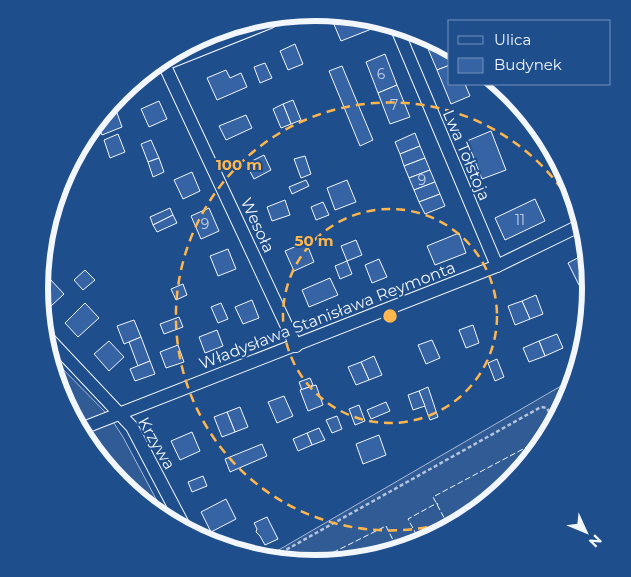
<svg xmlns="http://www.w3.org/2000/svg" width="631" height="577" font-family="Montserrat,sans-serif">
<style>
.built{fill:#305b95;stroke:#a8bbd7}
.building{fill:#3563a3;stroke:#f2f6ff}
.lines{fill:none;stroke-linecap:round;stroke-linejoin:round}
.minor-casing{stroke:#f2f6ff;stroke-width:14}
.path{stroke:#b3c4dc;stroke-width:2.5;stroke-dasharray:4 2.5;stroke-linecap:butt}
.minor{stroke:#1f4e8c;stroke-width:12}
.fence{stroke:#f2f6ff;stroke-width:1;stroke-dasharray:6 2.5;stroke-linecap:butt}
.ring{fill:none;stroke:#ffb74d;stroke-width:2.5;stroke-dasharray:9 6}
.labels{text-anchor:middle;stroke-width:4;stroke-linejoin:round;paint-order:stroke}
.number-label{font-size:14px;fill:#c3d1e8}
.street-label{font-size:16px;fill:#f2f6ff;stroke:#1f4e8c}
.rim{fill:none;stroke:#f2f6ff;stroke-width:6}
.centre{fill:#ffb74d;stroke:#1f4e8c;stroke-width:2.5}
.ring-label{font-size:15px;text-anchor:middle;font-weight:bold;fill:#ffb74d;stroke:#1f4e8c;stroke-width:4;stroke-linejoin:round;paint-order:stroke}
</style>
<rect width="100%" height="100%" fill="#1f4e8c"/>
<g class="built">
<polygon points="54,360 110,417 123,437 163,512 120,483 60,394"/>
<polygon points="573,379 570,394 510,484 421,544 315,564 270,555"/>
</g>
<g class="building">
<polygon points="343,18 372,24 374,28 341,41 333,22"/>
<polygon points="425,36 450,53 450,65 437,70 423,37"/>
<polygon points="295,44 303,64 288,70 280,51"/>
<polygon points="385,54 397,85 378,93 366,62"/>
<polygon points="265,63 272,78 260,83 254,67"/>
<polygon points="450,65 450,84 465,84 470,96 451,104 437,70"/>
<polygon points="342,66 373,140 360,146 329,71"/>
<polygon points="226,70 230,78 241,73 247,87 217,100 207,78"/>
<polygon points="397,85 410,117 390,124 378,93"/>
<polygon points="293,100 301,120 291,124 283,104"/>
<polygon points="159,101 167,119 149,127 141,109"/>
<polygon points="283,104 291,124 281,128 273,109"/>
<polygon points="116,110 122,127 102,135 98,126 107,114"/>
<polygon points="246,115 252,128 226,140 219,126"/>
<polygon points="491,131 506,170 482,179 467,141"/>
<polygon points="415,133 420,146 400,154 395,142"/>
<polygon points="118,134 125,152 110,158 104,140"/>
<polygon points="151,140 159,158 148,162 141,144"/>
<polygon points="420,146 425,158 404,166 400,154"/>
<polygon points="264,155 271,170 254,179 246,164"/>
<polygon points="305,156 311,174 301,178 294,159"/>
<polygon points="159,158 164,172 153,177 148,162"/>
<polygon points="425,158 430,170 409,178 404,166"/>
<polygon points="430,170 435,182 414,190 409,178"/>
<polygon points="192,172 200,191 183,199 174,180"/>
<polygon points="567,178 571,183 574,201 572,202 561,181"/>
<polygon points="306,180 309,186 292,194 289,187"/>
<polygon points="347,180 356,202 335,210 327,188"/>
<polygon points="435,182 440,194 419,202 414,190"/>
<polygon points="440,194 445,206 425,214 419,202"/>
<polygon points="535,199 545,221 505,240 495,218"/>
<polygon points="285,200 290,215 272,221 267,207"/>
<polygon points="323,202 329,215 316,220 311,207"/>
<polygon points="170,208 173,215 153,225 150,217"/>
<polygon points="209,208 219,231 201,239 191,216"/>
<polygon points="173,215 177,223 157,232 153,225"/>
<polygon points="459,233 466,253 435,265 427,246"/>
<polygon points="356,240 362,255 347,261 341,246"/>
<polygon points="306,242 314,262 294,271 285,251"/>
<polygon points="228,249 236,269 218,276 210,256"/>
<polygon points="585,254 590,279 579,285 568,263"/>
<polygon points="379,259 387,277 372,283 365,265"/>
<polygon points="347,261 352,274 340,279 335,266"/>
<polygon points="85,270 95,280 83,290 74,280"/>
<polygon points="330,278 338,295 309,307 302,290"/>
<polygon points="50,279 64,294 50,307 41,297 40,289"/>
<polygon points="183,284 187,295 176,300 171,289"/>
<polygon points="536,295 543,314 530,319 522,301"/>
<polygon points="252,300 259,318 243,324 235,307"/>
<polygon points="522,301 530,319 515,325 508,306"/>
<polygon points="85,303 99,318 78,337 65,323"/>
<polygon points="221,303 228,319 218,323 211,307"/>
<polygon points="179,317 183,327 164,334 160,324"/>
<polygon points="134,320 141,337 124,344 117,326"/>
<polygon points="473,325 479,343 466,348 459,330"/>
<polygon points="217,330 223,346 205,353 199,337"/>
<polygon points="557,334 563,348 545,356 539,341"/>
<polygon points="141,337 150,361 138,366 129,342"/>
<polygon points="432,340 440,358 426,364 418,345"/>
<polygon points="109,341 124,357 109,371 94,354"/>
<polygon points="539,341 545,356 529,362 523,348"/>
<polygon points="178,345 184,362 166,368 160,352"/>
<polygon points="374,356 382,375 369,380 361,362"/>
<polygon points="497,359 504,377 495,381 488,363"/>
<polygon points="150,361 155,374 135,381 130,369"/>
<polygon points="361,362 369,380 356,385 348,367"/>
<polygon points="310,378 313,385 302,390 299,382"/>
<polygon points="316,385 323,405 308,411 300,390"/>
<polygon points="428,387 438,417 430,420 419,391"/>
<polygon points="419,391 425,406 413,410 408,395"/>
<polygon points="284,396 293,416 277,423 268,402"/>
<polygon points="386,402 390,411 371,419 367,410"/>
<polygon points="359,405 365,421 355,425 349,409"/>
<polygon points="240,407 248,427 235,432 227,412"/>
<polygon points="227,412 235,432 222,437 214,417"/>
<polygon points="337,416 342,429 332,433 326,420"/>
<polygon points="319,428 325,440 312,445 307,433"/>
<polygon points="192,432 200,451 180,460 171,441"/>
<polygon points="307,433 312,445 298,451 293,439"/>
<polygon points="379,435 386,455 363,464 356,444"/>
<polygon points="262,444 267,456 230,472 225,459"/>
<polygon points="203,476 207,486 192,492 188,482"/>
<polygon points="226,499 236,519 211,532 201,512"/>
<polygon points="267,517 278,539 265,545 260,536 256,532 257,529 254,523"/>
</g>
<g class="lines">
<g class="minor-casing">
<g id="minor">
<polyline points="397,29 497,266"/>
<polyline points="164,64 296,346"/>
<polyline points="165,64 270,22"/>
<polyline points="50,340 132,427 184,526"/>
<polyline points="83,428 497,266 579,226"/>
</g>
</g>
<polyline class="path" points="275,556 541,407 547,408 553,420"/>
<use href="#minor" class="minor"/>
<g class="fence">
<polyline points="448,525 433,497 540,440"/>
<polyline points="421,543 408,519 437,503 438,505"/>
<polyline points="310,564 386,526 397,548"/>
</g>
</g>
<g class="ring">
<circle cx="390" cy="316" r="107"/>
<path d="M456 520A214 214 0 1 1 575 209"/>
</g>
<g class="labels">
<g class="number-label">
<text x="381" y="79">6</text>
<text x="394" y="110">7</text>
<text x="422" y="185">9</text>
<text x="520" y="225">11</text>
<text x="205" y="229">9</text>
</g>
<g class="street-label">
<text transform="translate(467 155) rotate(67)" y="6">Lwa Tołstoja</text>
<text transform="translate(258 225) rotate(65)" y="6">Wesoła</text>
<text transform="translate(327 315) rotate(-21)" y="6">Władysława Stanisława Reymonta</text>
<text transform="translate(157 443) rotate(60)" y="6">Krzywa</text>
</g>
</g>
<path d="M0 0H631V577H0ZM48 288a267 267 0 1 1 534 0a267 267 0 1 1-534 0Z" fill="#1f4e8c" fill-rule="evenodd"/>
<path class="rim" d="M48 288a267 267 0 1 1 534 0a267 267 0 1 1-534 0Z"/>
<circle cx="390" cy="316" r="8" class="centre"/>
<g class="ring-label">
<text x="239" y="170">100 m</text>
<text x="314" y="246">50 m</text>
</g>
<rect x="448" y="20" width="162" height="65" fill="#1f4e8c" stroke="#7391ba"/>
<rect x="458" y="36" width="25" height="8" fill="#1f4e8c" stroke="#7391ba"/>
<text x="494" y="45" font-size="15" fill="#f2f6ff">Ulica</text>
<rect x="458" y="58" width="25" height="15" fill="#3563a3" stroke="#7391ba"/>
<text x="494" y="70" font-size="15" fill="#f2f6ff">Budynek</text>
<g transform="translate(586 532) rotate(134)" stroke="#1f4e8c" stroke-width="4" paint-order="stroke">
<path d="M0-4L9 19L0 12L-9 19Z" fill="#f2f6ff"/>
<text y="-8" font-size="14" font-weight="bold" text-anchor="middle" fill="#f2f6ff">N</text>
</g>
</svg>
